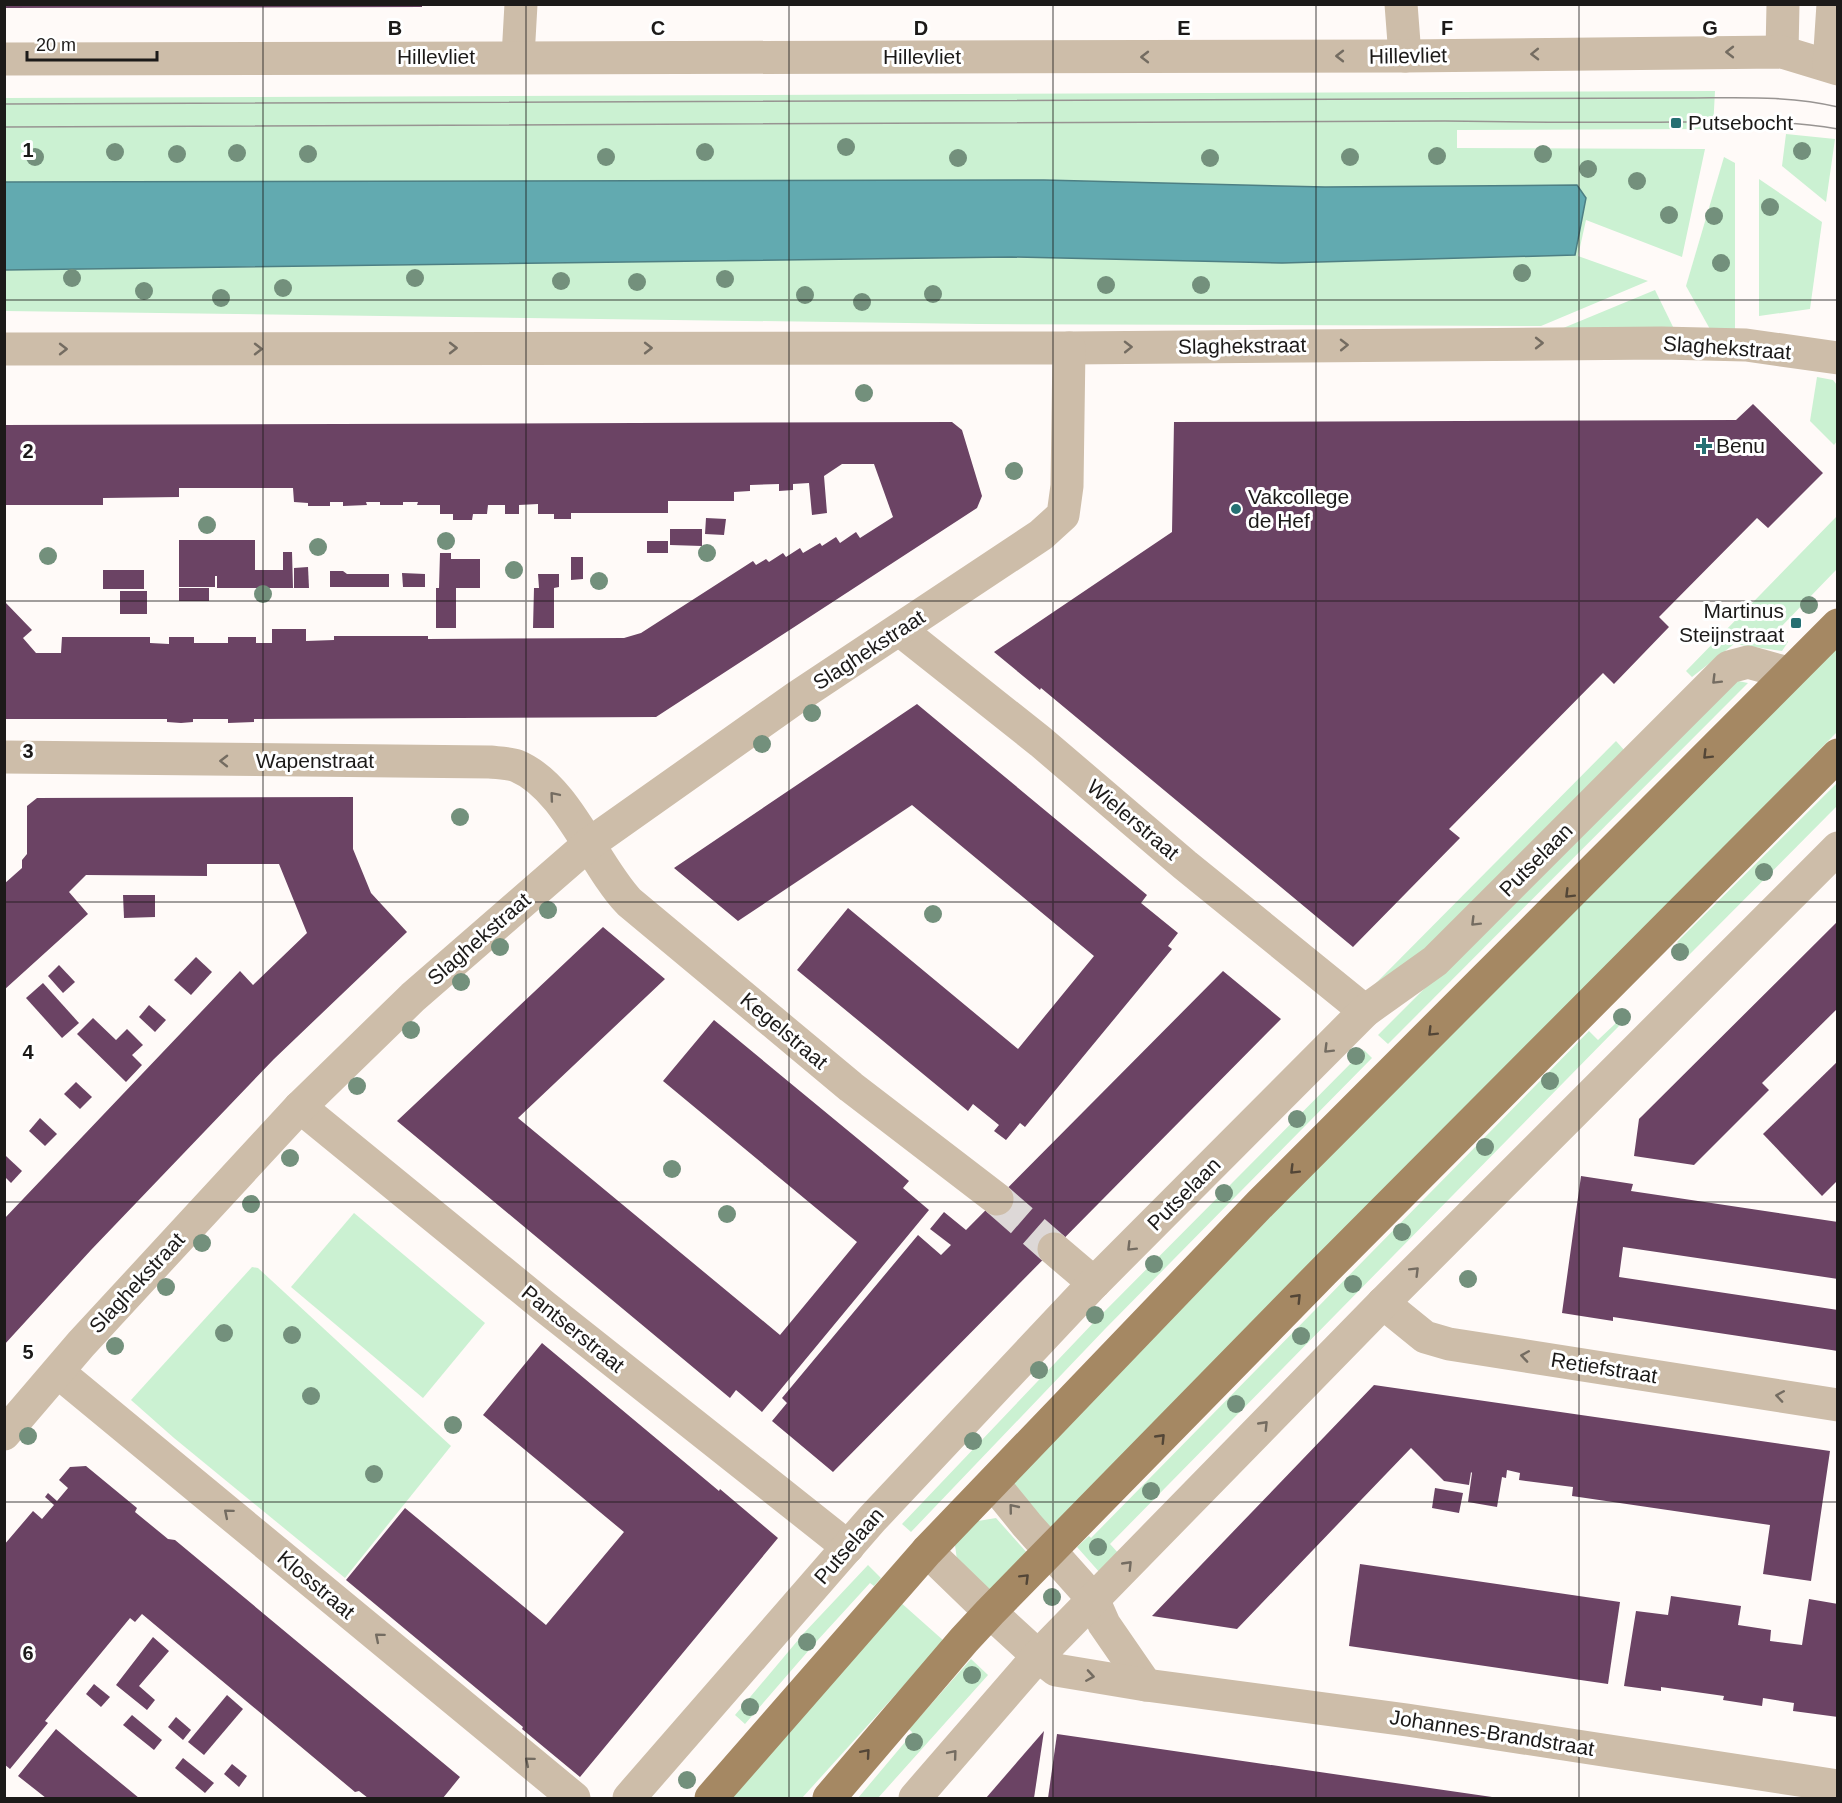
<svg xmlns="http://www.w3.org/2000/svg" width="1842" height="1803" font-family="Helvetica,sans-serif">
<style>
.green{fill:#cbf1d2}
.water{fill:#62aab0;stroke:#4d7f83;stroke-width:1.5}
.building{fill:#6b4364}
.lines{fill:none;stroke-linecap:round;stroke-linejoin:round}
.minor-tunnel{stroke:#ddd8d7;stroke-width:33;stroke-dasharray:33 16;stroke-linecap:butt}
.minor{stroke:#cdbda9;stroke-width:33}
.major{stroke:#a58863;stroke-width:33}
.tram{stroke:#989492;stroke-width:1.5}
.tree{fill:#73907c}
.oneway{stroke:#746c61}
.oneway2{stroke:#534637}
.grid{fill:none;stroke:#1c1a19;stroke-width:1.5;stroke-opacity:0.55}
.poi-dot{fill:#257073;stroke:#fff;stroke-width:2}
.labels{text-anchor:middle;stroke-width:6;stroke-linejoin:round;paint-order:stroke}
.street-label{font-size:21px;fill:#1c1a19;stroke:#fff}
.poi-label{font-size:21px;fill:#1c1a19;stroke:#fff;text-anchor:start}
.grid-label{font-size:20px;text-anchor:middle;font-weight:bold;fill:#1c1a19;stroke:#fff;stroke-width:6;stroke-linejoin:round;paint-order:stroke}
</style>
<rect width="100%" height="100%" fill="#fffaf8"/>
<g class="green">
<polygon points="1715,91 1713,129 1457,130 1457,148 1705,149 1682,257 1586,220 1578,256 1648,281 1541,326 979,324 5,311 4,270 1012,257 1282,263 1574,255 1586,198 1577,185 1325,187 1044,180 5,182 5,98"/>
<polygon points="1786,134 1835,139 1826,202 1782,166"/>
<polygon points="1724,157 1735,163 1735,331 1711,331 1686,286"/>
<polygon points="1759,179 1822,222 1810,309 1759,316"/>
<polygon points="1655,290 1675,331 1556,331"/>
<polygon points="1817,377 1833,380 1837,385 1837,441 1834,445 1810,421"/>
<polygon points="1837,516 1837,569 1778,630 1788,642 1782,651 1734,644 1692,677 1686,671"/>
<polygon points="1837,646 1837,732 1053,1531 1007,1481"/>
<polygon points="1733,680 1748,683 1388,1044 1378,1035"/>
<polygon points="1616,741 1625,751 1422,956 1375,984"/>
<polygon points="1837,783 1837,806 1688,956 1677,942"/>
<polygon points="1616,1023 1619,1026 1110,1544 1120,1555 1101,1574 1077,1547 1089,1536 1091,1538 1589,1031 1598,1040"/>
<polygon points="1364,1050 1372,1058 1105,1329 911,1532 902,1524 1096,1320"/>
<polygon points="354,1213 485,1323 423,1398 291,1287"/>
<polygon points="252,1267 258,1268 451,1446 345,1578 174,1438 131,1400"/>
<polygon points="996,1518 1029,1555 991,1593 957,1560 955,1545 972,1522"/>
<polygon points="868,1565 881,1578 874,1586 870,1583 816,1642 745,1724 735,1715 804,1633"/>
<polygon points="899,1601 944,1641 802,1798 727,1798"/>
<polygon points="971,1659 988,1675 878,1798 858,1798 911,1735 912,1732 909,1729"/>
</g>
<polygon class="water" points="1044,180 1325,187 1577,185 1586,198 1575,255 1282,263 1012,257 5,270 5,182"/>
<g class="building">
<polygon points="4,4 422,4 422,7 4,8"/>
<polygon points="1753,404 1823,473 1768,528 1757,518 1659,617 1669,627 1614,684 1603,673 1449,829 1460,838 1353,947 1041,688 1040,690 994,652 1172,532 1174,422 1736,420"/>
<polygon points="952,422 962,430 982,496 977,508 656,717 254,719 254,722 228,723 228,719 193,719 193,722 181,723 167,722 167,719 4,719 4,601 32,630 23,638 36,653 61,653 62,637 150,637 150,643 169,644 169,637 194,637 194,643 228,643 228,637 256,637 256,643 272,643 272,629 306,629 306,641 334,640 334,636 428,636 428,639 624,638 641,633 753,561 756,565 766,559 769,562 783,553 786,557 800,548 803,553 820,543 822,546 836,537 840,543 856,532 860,538 893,517 874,464 842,464 824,476 827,513 812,515 809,483 793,484 793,490 779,491 779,484 750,485 750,491 734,492 734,501 668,501 668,513 571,513 571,519 554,519 554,514 538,514 538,504 519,505 519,514 505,514 505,505 488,505 487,514 473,514 472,520 453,520 453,514 440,514 440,505 417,505 418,502 403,502 403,505 380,505 380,502 366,502 367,505 343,506 343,502 330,502 330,506 308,506 308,503 294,502 293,488 179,488 179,497 103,498 103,505 4,505 4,425"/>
<polygon points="706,518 726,519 724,535 705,534"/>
<polygon points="670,529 702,529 702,546 670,545"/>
<polygon points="179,540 255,540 255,570 283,570 283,552 292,552 293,588 217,588 217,576 215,576 215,587 179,587"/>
<rect x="647" y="541" width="21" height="12"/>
<polygon points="440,553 451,553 451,559 480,559 480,588 456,588 456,628 436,628 436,588 439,588"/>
<polygon points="571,557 583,557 583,579 571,580"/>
<polygon points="308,567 309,588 294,588 294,568"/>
<rect x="103" y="570" width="41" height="19"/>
<polygon points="330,571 343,571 347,574 389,574 389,587 330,587"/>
<polygon points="402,573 425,574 425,587 403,587"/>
<polygon points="538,574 559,574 559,587 554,588 554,628 533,628 534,588 539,588"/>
<rect x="179" y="588" width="30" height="13"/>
<rect x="120" y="591" width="27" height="23"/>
<polygon points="917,704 1147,895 1141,903 1178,933 1168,946 1172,949 1025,1127 1020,1123 1006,1140 994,1131 999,1125 973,1104 968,1111 797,970 848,908 1018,1049 1094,956 912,805 738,921 674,868"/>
<polygon points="353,797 353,849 371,893 407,932 274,1059 91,1250 4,1345 4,1219 240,971 253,985 307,933 279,864 207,864 207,876 86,875 69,892 88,914 4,990 4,884 22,868 22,860 27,854 27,806 37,798"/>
<polygon points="123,895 155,895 155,917 124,918"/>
<polygon points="1838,921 1838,1008 1762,1083 1769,1090 1694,1165 1634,1156 1639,1119"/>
<polygon points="603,927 665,979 518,1118 780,1335 857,1242 663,1081 714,1020 909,1181 903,1188 929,1210 762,1412 736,1390 730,1398 397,1121"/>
<polygon points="196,957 212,972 191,995 174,980"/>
<polygon points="59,965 75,982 63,993 48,976"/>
<polygon points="1223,971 1281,1019 833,1472 772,1421 787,1403 782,1398 918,1235 941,1255 951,1245 930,1229 944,1212 966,1230"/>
<polygon points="43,983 79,1023 62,1038 26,998"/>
<polygon points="149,1005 166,1020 155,1032 139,1017"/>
<polygon points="93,1018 116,1040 127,1029 143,1045 132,1055 142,1065 126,1082 77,1034"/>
<polygon points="1838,1061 1838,1180 1822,1196 1763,1134"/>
<polygon points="76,1082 92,1097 80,1109 64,1094"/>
<polygon points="40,1118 57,1134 45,1146 29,1131"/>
<polygon points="6,1156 22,1171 11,1183 4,1176 4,1158"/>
<polygon points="1581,1176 1633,1184 1631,1191 1838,1222 1838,1279 1623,1247 1619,1277 1838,1310 1838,1351 1613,1317 1613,1321 1562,1313"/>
<polygon points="542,1343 719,1491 720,1489 778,1538 580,1777 522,1729 523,1727 346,1580 405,1508 546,1625 624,1532 483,1415"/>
<polygon points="1374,1385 1830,1451 1811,1581 1763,1574 1770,1525 1572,1496 1573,1487 1519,1480 1520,1473 1507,1470 1506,1478 1502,1477 1497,1507 1468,1502 1472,1473 1471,1472 1469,1485 1444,1481 1411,1448 1237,1629 1152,1616"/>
<polygon points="86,1466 137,1508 135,1512 168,1539 175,1540 460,1777 443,1798 368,1798 359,1791 355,1792 142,1614 135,1622 130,1618 45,1721 48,1723 10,1769 4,1764 4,1545 33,1511 42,1519 54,1505 45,1497 48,1493 57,1501 68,1488 59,1480 70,1467"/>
<polygon points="1435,1488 1463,1493 1459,1513 1432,1508"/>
<polygon points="1360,1564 1620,1602 1608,1684 1349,1646"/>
<polygon points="1671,1596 1741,1606 1738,1625 1771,1630 1770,1641 1802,1645 1809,1599 1838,1604 1838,1717 1793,1711 1794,1703 1763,1698 1762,1706 1723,1700 1724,1696 1661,1687 1661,1691 1624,1686 1636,1611 1668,1615"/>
<polygon points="153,1637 169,1651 139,1686 155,1700 147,1710 116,1685"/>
<polygon points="94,1684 110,1697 101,1707 86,1694"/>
<polygon points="227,1695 243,1709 204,1755 188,1742"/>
<polygon points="132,1715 162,1740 154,1750 123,1725"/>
<polygon points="176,1717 191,1730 183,1740 168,1727"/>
<polygon points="56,1729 83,1752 139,1798 46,1798 18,1776"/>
<polygon points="1044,1731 1034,1798 986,1798"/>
<polygon points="1057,1734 1492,1797 1492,1798 1048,1798"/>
<polygon points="183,1758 214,1783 205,1793 175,1768"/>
<polygon points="232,1764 247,1776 239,1787 224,1774"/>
</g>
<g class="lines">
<polyline class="minor-tunnel" points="997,1199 1054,1249"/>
<g class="minor">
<polyline points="1401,4 1405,56"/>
<polyline points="1782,52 1783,4"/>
<polyline points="518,57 521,4"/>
<polyline points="4,59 1405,56 1782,52 1838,69"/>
<polyline points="1829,65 1833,4"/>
<polyline points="4,349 1069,348 1661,343 1746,345 1838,358"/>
<polyline points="900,630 1041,742 1185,865 1365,1011"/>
<path d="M4 757 490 762C499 763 509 763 517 766 567 787 593 864 629 902L851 1087 997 1199"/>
<polyline points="300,1107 545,1307 848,1547"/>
<polyline points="1054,1249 1094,1283"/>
<polyline points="1383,1303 1425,1337 1449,1344 1838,1405"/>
<polyline points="58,1372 574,1798"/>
<polyline points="4,1434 81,1344 300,1107 413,997 589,844 797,697 1041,535 1063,515 1067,486 1069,348"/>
<polyline points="993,1483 1027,1525 1093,1599 1104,1624 1146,1685"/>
<polyline points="927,1551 990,1612 1038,1656 1056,1670 1146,1685 1407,1720 1838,1786"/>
<polyline points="629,1798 872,1519 1094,1283 1365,1011 1435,961 1729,667 1748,662 1788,673"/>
<polyline points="915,1798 1038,1656 1383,1303 1838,848"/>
</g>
<g class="major">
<polyline points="711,1798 927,1551 1261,1203 1838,625"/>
<polyline points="829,1798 964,1640 990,1612 1323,1272 1838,755"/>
</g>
<g class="tram">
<path d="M4 104 1687 98C1737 98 1789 95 1838 107"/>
<path d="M4 127 1445 121C1521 122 1597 123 1673 122 1729 122 1783 119 1838 129"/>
</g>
</g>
<g class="tree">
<circle cx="846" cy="147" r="9"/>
<circle cx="1802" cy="151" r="9"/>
<circle cx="115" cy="152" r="9"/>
<circle cx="705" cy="152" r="9"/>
<circle cx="237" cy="153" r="9"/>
<circle cx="177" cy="154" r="9"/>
<circle cx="308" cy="154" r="9"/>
<circle cx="1543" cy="154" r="9"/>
<circle cx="1437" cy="156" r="9"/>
<circle cx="35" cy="157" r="9"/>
<circle cx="606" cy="157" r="9"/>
<circle cx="1350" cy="157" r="9"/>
<circle cx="958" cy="158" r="9"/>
<circle cx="1210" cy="158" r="9"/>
<circle cx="1588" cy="169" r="9"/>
<circle cx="1637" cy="181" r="9"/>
<circle cx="1770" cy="207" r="9"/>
<circle cx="1669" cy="215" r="9"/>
<circle cx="1714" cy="216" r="9"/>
<circle cx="1721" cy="263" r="9"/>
<circle cx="1522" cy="273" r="9"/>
<circle cx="72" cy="278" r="9"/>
<circle cx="415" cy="278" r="9"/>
<circle cx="725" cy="279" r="9"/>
<circle cx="561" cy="281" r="9"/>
<circle cx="637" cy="282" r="9"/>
<circle cx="1106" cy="285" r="9"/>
<circle cx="1201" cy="285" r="9"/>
<circle cx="283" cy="288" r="9"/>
<circle cx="144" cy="291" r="9"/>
<circle cx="933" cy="294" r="9"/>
<circle cx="805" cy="295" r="9"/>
<circle cx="221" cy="298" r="9"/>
<circle cx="862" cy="302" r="9"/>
<circle cx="864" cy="393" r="9"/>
<circle cx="1014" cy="471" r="9"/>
<circle cx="207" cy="525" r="9"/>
<circle cx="446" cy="541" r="9"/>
<circle cx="318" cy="547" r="9"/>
<circle cx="707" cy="553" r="9"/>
<circle cx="48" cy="556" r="9"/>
<circle cx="514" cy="570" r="9"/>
<circle cx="599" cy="581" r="9"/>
<circle cx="263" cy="594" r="9"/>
<circle cx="1809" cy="605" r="9"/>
<circle cx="812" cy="713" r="9"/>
<circle cx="762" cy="744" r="9"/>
<circle cx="460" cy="817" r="9"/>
<circle cx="1764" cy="872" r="9"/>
<circle cx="548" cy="910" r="9"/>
<circle cx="933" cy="914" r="9"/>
<circle cx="500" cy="947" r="9"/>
<circle cx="1680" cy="952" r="9"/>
<circle cx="461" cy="982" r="9"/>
<circle cx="1622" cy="1017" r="9"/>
<circle cx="411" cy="1030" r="9"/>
<circle cx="1356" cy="1056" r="9"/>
<circle cx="1550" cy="1081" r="9"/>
<circle cx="357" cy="1086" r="9"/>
<circle cx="1297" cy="1119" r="9"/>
<circle cx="1485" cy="1147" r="9"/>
<circle cx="290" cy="1158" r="9"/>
<circle cx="672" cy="1169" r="9"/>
<circle cx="1224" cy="1193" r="9"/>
<circle cx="251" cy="1204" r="9"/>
<circle cx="727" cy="1214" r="9"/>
<circle cx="1402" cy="1232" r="9"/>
<circle cx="202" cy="1243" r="9"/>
<circle cx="1154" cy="1264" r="9"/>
<circle cx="1468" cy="1279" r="9"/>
<circle cx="1353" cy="1284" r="9"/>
<circle cx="166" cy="1287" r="9"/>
<circle cx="1095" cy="1315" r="9"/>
<circle cx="224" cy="1333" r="9"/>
<circle cx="292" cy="1335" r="9"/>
<circle cx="1301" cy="1336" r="9"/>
<circle cx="115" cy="1346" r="9"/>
<circle cx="1039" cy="1370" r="9"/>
<circle cx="311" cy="1396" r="9"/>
<circle cx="1236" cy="1404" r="9"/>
<circle cx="453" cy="1425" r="9"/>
<circle cx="28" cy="1436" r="9"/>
<circle cx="973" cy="1441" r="9"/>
<circle cx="374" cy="1474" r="9"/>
<circle cx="1151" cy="1491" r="9"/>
<circle cx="1098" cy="1547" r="9"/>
<circle cx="1052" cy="1597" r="9"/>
<circle cx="807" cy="1642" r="9"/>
<circle cx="972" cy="1675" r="9"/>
<circle cx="750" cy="1707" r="9"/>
<circle cx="914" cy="1742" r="9"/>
<circle cx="687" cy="1780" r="9"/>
</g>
<defs><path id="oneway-chevron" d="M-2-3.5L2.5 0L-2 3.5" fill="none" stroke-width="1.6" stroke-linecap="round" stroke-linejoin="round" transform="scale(1.5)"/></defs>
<g class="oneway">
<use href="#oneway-chevron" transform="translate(1730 52) rotate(180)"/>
<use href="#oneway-chevron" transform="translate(1535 54) rotate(179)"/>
<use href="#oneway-chevron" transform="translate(1340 56) rotate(180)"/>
<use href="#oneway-chevron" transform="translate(1145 57) rotate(180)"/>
<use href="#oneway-chevron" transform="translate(1539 343)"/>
<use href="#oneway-chevron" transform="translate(1344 345) rotate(-1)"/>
<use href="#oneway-chevron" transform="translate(1128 347) rotate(-1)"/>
<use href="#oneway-chevron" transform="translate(453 348)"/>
<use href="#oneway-chevron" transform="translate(648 348)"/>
<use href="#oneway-chevron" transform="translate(63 349)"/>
<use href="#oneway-chevron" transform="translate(258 349)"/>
<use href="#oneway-chevron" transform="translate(1716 680) rotate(135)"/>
<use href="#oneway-chevron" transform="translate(224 761) rotate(-179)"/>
<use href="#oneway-chevron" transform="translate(554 796) rotate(-130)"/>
<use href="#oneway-chevron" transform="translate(1475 922) rotate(135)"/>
<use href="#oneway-chevron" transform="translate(1328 1049) rotate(135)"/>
<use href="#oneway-chevron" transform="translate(1131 1247) rotate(135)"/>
<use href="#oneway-chevron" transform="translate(1415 1271) rotate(-45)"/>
<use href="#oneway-chevron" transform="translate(1525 1356) rotate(-171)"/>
<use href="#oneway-chevron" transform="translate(1780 1396) rotate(-171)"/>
<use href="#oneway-chevron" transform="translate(1264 1425) rotate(-46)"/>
<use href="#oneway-chevron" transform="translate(1013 1508) rotate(-129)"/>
<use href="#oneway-chevron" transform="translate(228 1513) rotate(-140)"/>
<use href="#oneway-chevron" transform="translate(1128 1565) rotate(-46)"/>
<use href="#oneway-chevron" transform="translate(379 1637) rotate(-140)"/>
<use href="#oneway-chevron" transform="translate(1090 1676) rotate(9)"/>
<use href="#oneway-chevron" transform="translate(953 1754) rotate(-50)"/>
<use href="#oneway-chevron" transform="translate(529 1761) rotate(-140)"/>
</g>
<g class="oneway2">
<use href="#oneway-chevron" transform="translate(1707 755) rotate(135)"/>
<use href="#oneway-chevron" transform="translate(1569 894) rotate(135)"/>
<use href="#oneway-chevron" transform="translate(1432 1032) rotate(135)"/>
<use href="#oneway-chevron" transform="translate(1294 1170) rotate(135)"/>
<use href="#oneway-chevron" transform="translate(1297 1298) rotate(-46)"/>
<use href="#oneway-chevron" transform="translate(1161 1438) rotate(-46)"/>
<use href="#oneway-chevron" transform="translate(1025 1578) rotate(-45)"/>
<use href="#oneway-chevron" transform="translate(866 1753) rotate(-49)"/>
</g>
<path class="grid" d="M263 4V1798M526 4V1798M789 4V1798M1053 4V1798M1316 4V1798M1579 4V1798M4 300H1838M4 601H1838M4 902H1838M4 1202H1838M4 1502H1838"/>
<g class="poi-dot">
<rect x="1670" y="117" width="12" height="12" rx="3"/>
<path d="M1701 437h6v6h6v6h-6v6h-6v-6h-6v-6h6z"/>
<circle cx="1236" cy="509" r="6"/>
<rect x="1790" y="617" width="12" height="12" rx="3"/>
</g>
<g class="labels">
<g class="street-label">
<text transform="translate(1408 56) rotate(-1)" y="7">Hillevliet</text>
<text x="436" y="64">Hillevliet</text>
<text x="922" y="64">Hillevliet</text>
<text transform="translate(1242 346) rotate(-1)" y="7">Slaghekstraat</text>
<text transform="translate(1727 348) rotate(4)" y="7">Slaghekstraat</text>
<text transform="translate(869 650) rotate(-33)" y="7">Slaghekstraat</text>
<text x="315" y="768">Wapenstraat</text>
<text transform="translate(1133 820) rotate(40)" y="7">Wielerstraat</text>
<text transform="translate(1536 860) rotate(-45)" y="7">Putselaan</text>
<text transform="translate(479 939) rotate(-41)" y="7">Slaghekstraat</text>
<text transform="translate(784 1031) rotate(40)" y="7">Kegelstraat</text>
<text transform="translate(1184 1194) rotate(-45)" y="7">Putselaan</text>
<text transform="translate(137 1283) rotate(-47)" y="7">Slaghekstraat</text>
<text transform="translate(573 1329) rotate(39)" y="7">Pantserstraat</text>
<text transform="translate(1604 1368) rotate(9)" y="7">Retiefstraat</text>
<text transform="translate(849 1546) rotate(-49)" y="7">Putselaan</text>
<text transform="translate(316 1585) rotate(40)" y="7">Klosstraat</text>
<text transform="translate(1492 1733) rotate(9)" y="7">Johannes-Brandstraat</text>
</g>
<g class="poi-label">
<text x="1688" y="130">Putsebocht</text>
<text x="1716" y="453">Benu</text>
<text x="1248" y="504">Vakcollege<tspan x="1248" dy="24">de Hef</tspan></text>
<text x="1784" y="618" text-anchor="end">Martinus<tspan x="1784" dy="24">Steijnstraat</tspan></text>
</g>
</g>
<g class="grid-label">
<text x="395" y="35">B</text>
<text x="658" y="35">C</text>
<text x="921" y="35">D</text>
<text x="1184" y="35">E</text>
<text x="1447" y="35">F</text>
<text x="1710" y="35">G</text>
<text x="28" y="157">1</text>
<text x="28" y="458">2</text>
<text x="28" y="758">3</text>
<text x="28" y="1059">4</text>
<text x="28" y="1359">5</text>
<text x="28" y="1660">6</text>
</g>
<rect width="1842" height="1803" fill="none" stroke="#1c1a19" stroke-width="12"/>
<path d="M27 51v9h130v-9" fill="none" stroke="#1c1a19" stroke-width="3"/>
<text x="36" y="51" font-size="18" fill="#1c1a19" stroke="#ffffff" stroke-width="4.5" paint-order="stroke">20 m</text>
</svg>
